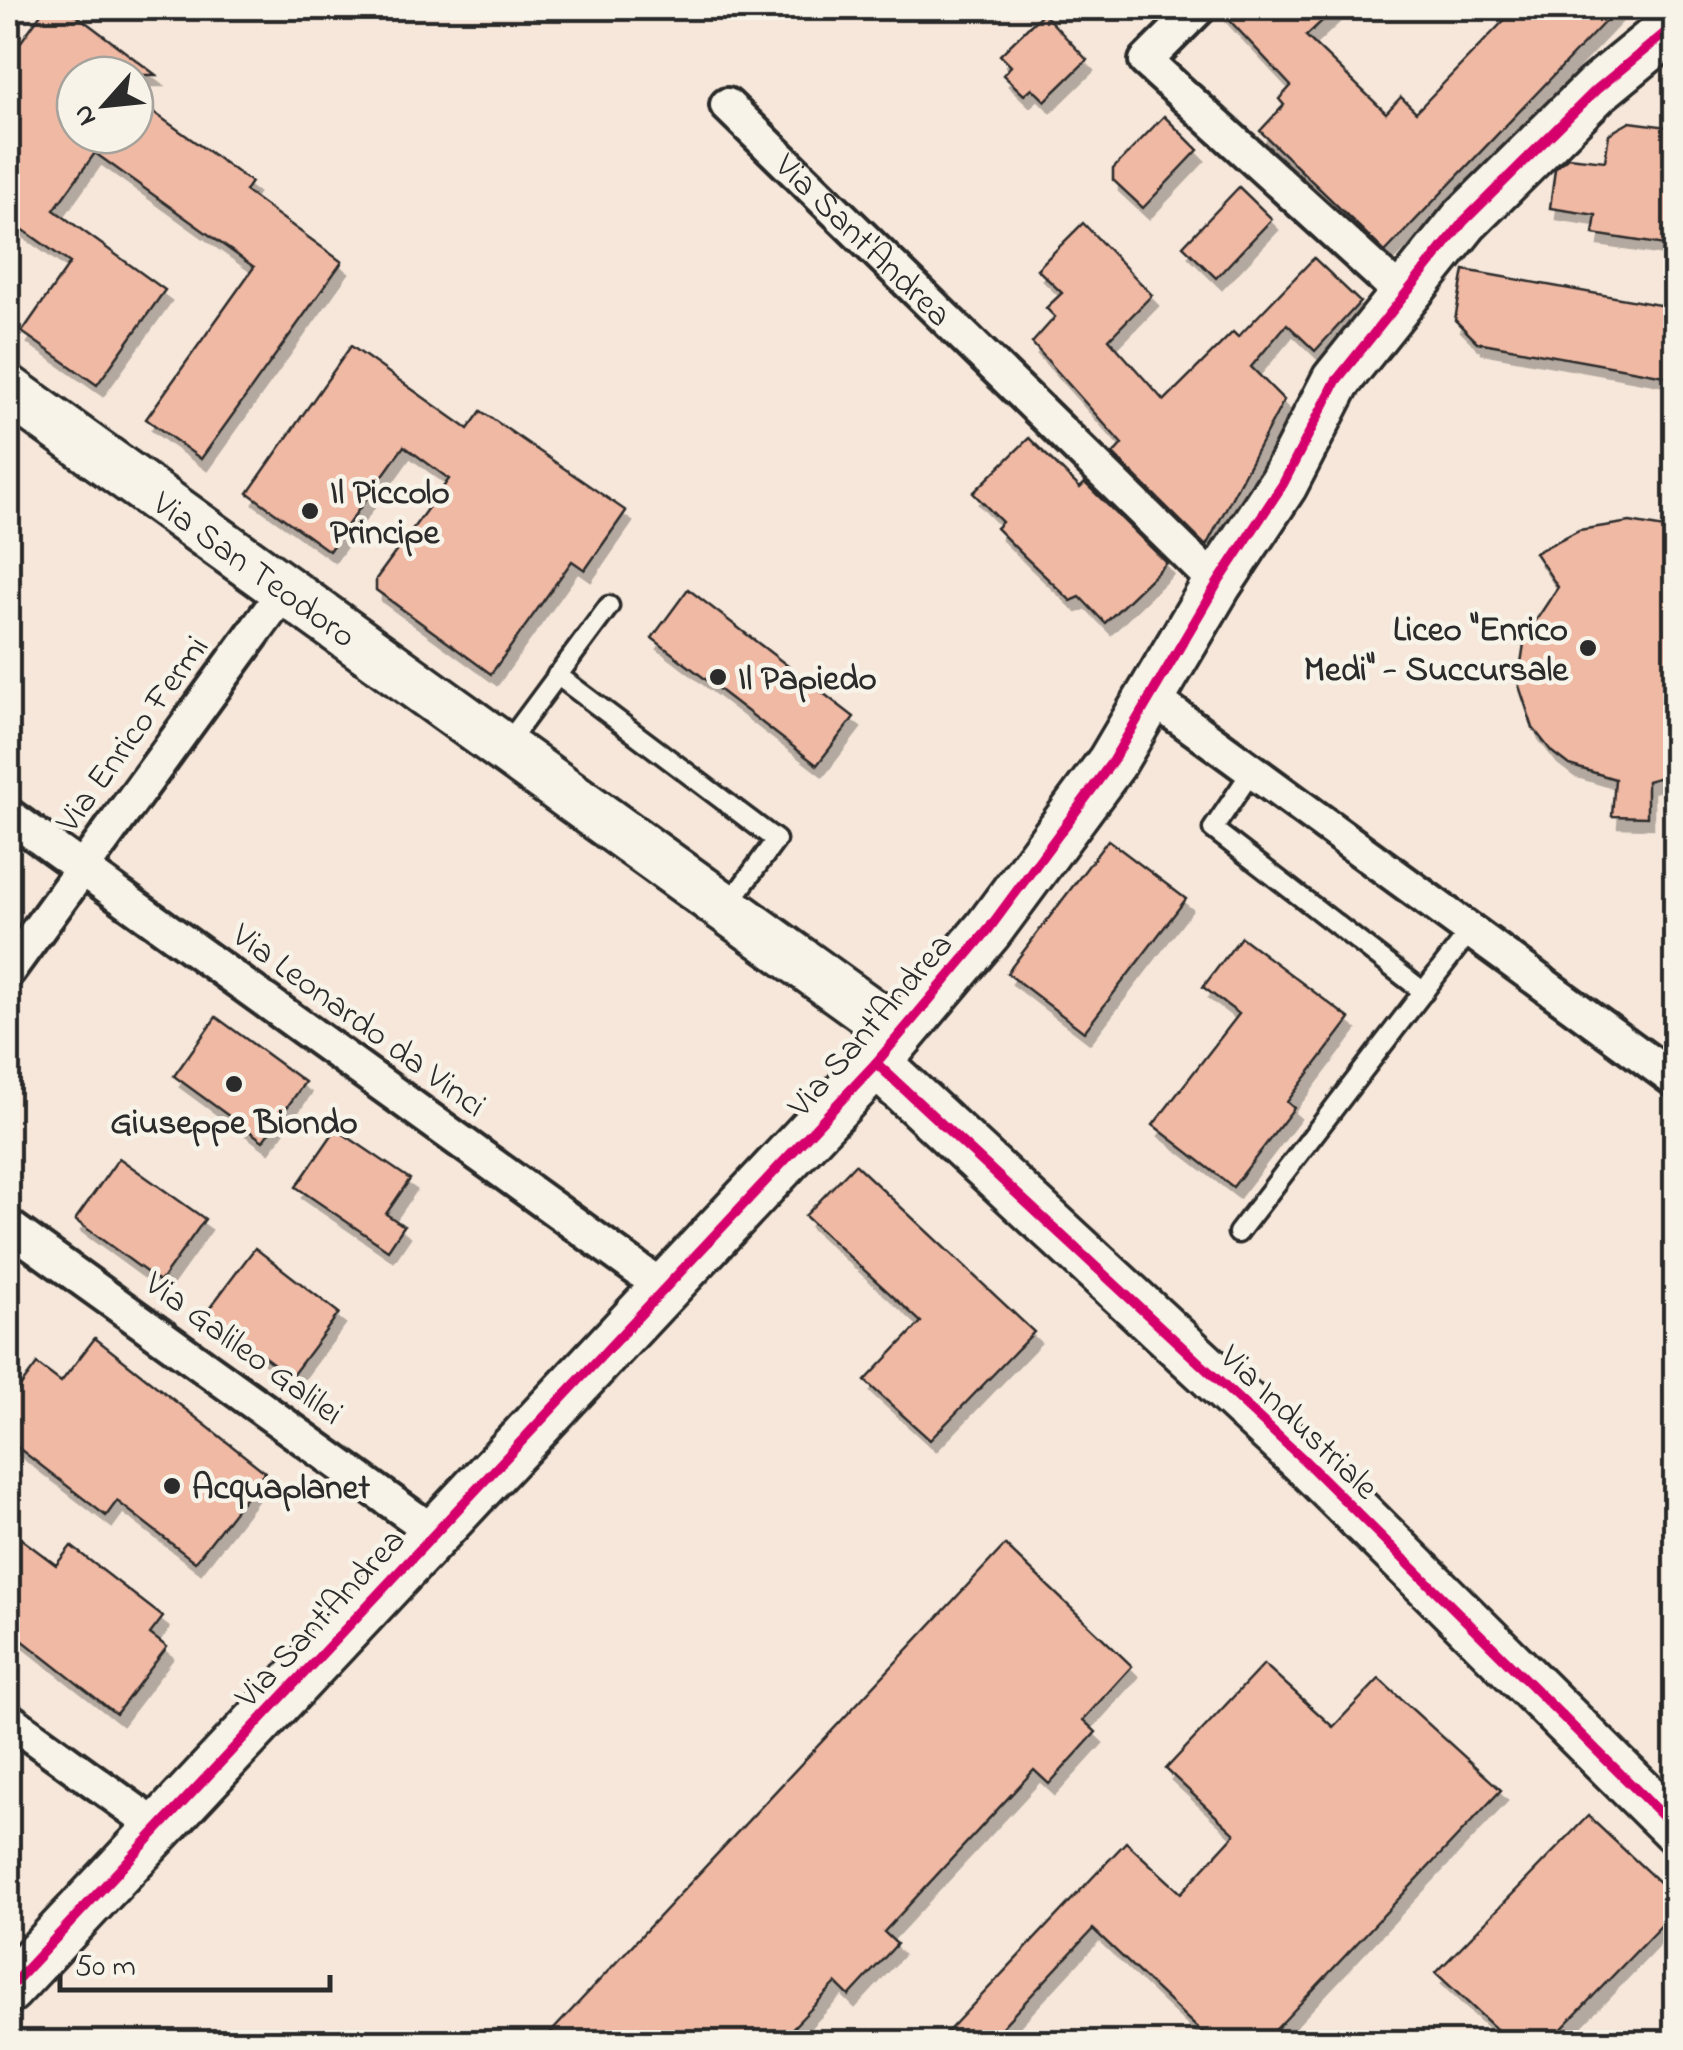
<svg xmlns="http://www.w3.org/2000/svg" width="1683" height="2050" font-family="'Indie Flower',sans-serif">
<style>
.building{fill:#f0b9a4;stroke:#2b2b2b;stroke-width:2.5;filter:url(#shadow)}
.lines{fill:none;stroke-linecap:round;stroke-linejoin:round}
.lane-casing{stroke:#2b2b2b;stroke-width:25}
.street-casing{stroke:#2b2b2b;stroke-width:40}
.secondary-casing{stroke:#2b2b2b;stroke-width:55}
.lane{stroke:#f7f3e8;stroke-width:18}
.street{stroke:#f7f3e8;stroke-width:32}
.secondary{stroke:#f7f3e8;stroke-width:48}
.cycleway-casing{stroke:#f7f3e8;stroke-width:16}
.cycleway{stroke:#d6006c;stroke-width:10}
.poi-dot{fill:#2b2b2b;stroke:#f7f3e8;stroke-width:4}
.labels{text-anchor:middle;stroke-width:9;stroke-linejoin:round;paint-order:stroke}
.street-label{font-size:35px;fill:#2b2b2b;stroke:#f7f3e8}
.poi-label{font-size:35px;font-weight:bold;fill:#2b2b2b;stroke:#f7f3e8;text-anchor:start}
</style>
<defs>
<filter id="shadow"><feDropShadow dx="6" dy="11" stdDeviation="0" flood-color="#0004"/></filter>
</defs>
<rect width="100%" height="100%" fill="#f6e7da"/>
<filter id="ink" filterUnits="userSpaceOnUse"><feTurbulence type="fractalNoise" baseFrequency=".01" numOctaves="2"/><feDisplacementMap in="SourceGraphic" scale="20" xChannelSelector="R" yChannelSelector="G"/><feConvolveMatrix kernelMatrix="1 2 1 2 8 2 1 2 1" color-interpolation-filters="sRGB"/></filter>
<g filter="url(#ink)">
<g class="building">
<polygon points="45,8 67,8 156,75 75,75 75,135 135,135 135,99 251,182 245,191 342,262 201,459 146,419 254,267 95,153 54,210 165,290 97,385 22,332 70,263 8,219 8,60"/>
<polygon points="1218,8 1336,8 1306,36 1386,113 1401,97 1416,112 1516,8 1618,8 1385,252 1260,131 1284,105 1279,99 1291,86"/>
<polygon points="1043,13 1087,60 1045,101 1032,88 1024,95 1003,75 1011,66 1000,55"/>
<polygon points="1164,116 1198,150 1143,208 1113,180 1113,169"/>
<polygon points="1630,122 1676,128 1672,246 1593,234 1596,215 1550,208 1555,169 1568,157 1605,161 1609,134"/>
<polygon points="1239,187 1272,219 1216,278 1183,246"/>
<polygon points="1083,223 1152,295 1109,339 1164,401 1233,332 1238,337 1314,258 1360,302 1315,351 1287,324 1251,367 1284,400 1206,546 1113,454 1122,444 1032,343 1055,317 1046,308 1062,293 1037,269"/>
<polygon points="1464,270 1676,308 1676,378 1477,342 1455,320"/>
<polygon points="351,346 468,429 481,411 626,511 585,570 572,561 491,674 376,590 376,579 449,479 404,446 329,551 248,493"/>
<polygon points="1029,438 1080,488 1085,483 1167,563 1105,623 1080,597 1071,601 1025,557 996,528 1002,522 973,493"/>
<polygon points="1630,522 1676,530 1676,773 1647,781 1647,817 1612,816 1615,779 1569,765 1552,752 1533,728 1518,683 1525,637 1558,587 1535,553 1579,530"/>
<polygon points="688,589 854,717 817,765 652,638"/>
<polygon points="1108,840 1186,899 1084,1032 1007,973"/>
<polygon points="1241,937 1350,1019 1287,1102 1294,1108 1233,1187 1153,1125 1239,1014 1203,987"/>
<polygon points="216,1017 305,1082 263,1141 174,1076"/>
<polygon points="336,1129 410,1179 386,1214 404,1226 388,1250 296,1187"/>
<polygon points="119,1158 205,1219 160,1282 75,1220"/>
<polygon points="855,1164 1034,1332 930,1440 865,1381 921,1322 805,1216"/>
<polygon points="255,1248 339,1313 291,1377 206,1313"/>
<polygon points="95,1338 265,1472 195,1562 117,1501 106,1516 8,1440 8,1403 37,1364 61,1382"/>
<polygon points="8,1529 56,1565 71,1546 163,1617 150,1634 167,1647 116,1714 8,1629"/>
<polygon points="1005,1545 1132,1666 1083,1720 1096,1732 1049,1784 1034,1770 884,1932 897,1944 849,1996 836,1983 779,2042 542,2042"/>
<polygon points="1264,1664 1333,1727 1379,1679 1501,1790 1264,2042 1212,2042 1093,1929 1001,2028 1018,2042 938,2042 1126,1842 1181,1893 1235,1834 1166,1769"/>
<polygon points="1588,1816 1676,1898 1676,1910 1549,2042 1510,2042 1436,1973"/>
</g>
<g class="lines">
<g class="lane-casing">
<g id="lane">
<polyline points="557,675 776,840 726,908"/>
<polyline points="504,748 609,606"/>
<polyline points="1252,771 1213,829 1424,992"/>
<polyline points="1238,1233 1470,931"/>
</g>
</g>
<g class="street-casing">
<g id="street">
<polyline points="1199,8 1146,61 1404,296"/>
<path id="s1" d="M727 105 1217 584"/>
<polyline points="1151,697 1676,1081"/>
<polyline points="8,815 665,1289"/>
<polyline points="8,971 285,590"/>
<polyline points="8,1226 435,1533"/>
<polyline points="8,1719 160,1829"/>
</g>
</g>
<g class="secondary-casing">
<g id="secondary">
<path id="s2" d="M8 390 900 1034"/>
<polyline points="876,1063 1304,1460 1676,1829"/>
<polyline points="8,1989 876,1063 988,930 1112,762 1217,584 1283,484 1336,381 1464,221 1596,90 1676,24"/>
</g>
</g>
<use href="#lane" class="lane"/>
<use href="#street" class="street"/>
<use href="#secondary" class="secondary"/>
<g class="cycleway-casing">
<g id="cycleway">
<polyline points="876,1063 1304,1460 1676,1829"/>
<polyline points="8,1989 876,1063 988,930 1112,762 1217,584 1283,484 1336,381 1464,221 1596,90 1676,24"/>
</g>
</g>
<use href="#cycleway" class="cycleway"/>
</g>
</g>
<g class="poi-dot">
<circle cx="310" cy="511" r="10"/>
<circle cx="1588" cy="648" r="10"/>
<circle cx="718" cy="677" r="10"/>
<circle cx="234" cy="1084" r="10"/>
<circle cx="172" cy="1486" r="10"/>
</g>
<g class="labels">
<g class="street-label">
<text dy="12" stroke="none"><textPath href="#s1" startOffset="192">Via Sant'Andrea</textPath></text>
<text dy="12" stroke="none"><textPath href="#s2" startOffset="305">Via San Teodoro</textPath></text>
<text transform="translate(131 733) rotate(-54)" y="12">Via Enrico Fermi</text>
<text transform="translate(360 1019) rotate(36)" y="12">Via Leonardo da Vinci</text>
<text transform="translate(869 1024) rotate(-49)" y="12">Via Sant'Andrea</text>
<text transform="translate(245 1347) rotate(36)" y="12">Via Galileo Galilei</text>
<text transform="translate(1300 1421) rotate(44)" y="12">Via Industriale</text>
<text transform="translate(319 1617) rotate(-47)" y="12">Via Sant'Andrea</text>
</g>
<g class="poi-label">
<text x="330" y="503">Il Piccolo<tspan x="330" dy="40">Principe</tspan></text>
<text x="1568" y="640" text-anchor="end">Liceo "Enrico<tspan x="1568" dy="40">Medi" - Succursale</tspan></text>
<text x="738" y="689">Il Papiedo</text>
<text x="234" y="1133" text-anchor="middle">Giuseppe Biondo</text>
<text x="192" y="1498">Acquaplanet</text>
</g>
</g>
<rect width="1683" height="2050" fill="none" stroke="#f7f3e8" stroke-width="40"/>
<rect x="20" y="20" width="1643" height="2010" fill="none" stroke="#2b2b2b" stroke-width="4" filter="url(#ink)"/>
<g transform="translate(105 105) rotate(243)"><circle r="48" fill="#f7f3e8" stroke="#a5a39c" stroke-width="2.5"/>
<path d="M0-8L18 38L0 25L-18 38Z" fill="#2b2b2b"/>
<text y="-15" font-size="28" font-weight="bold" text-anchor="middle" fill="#2b2b2b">N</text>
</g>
<path d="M60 1975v15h270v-15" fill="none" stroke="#2b2b2b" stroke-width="5"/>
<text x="75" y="1975" font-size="30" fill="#2b2b2b" stroke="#f7f3e8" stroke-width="8" paint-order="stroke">50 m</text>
</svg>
